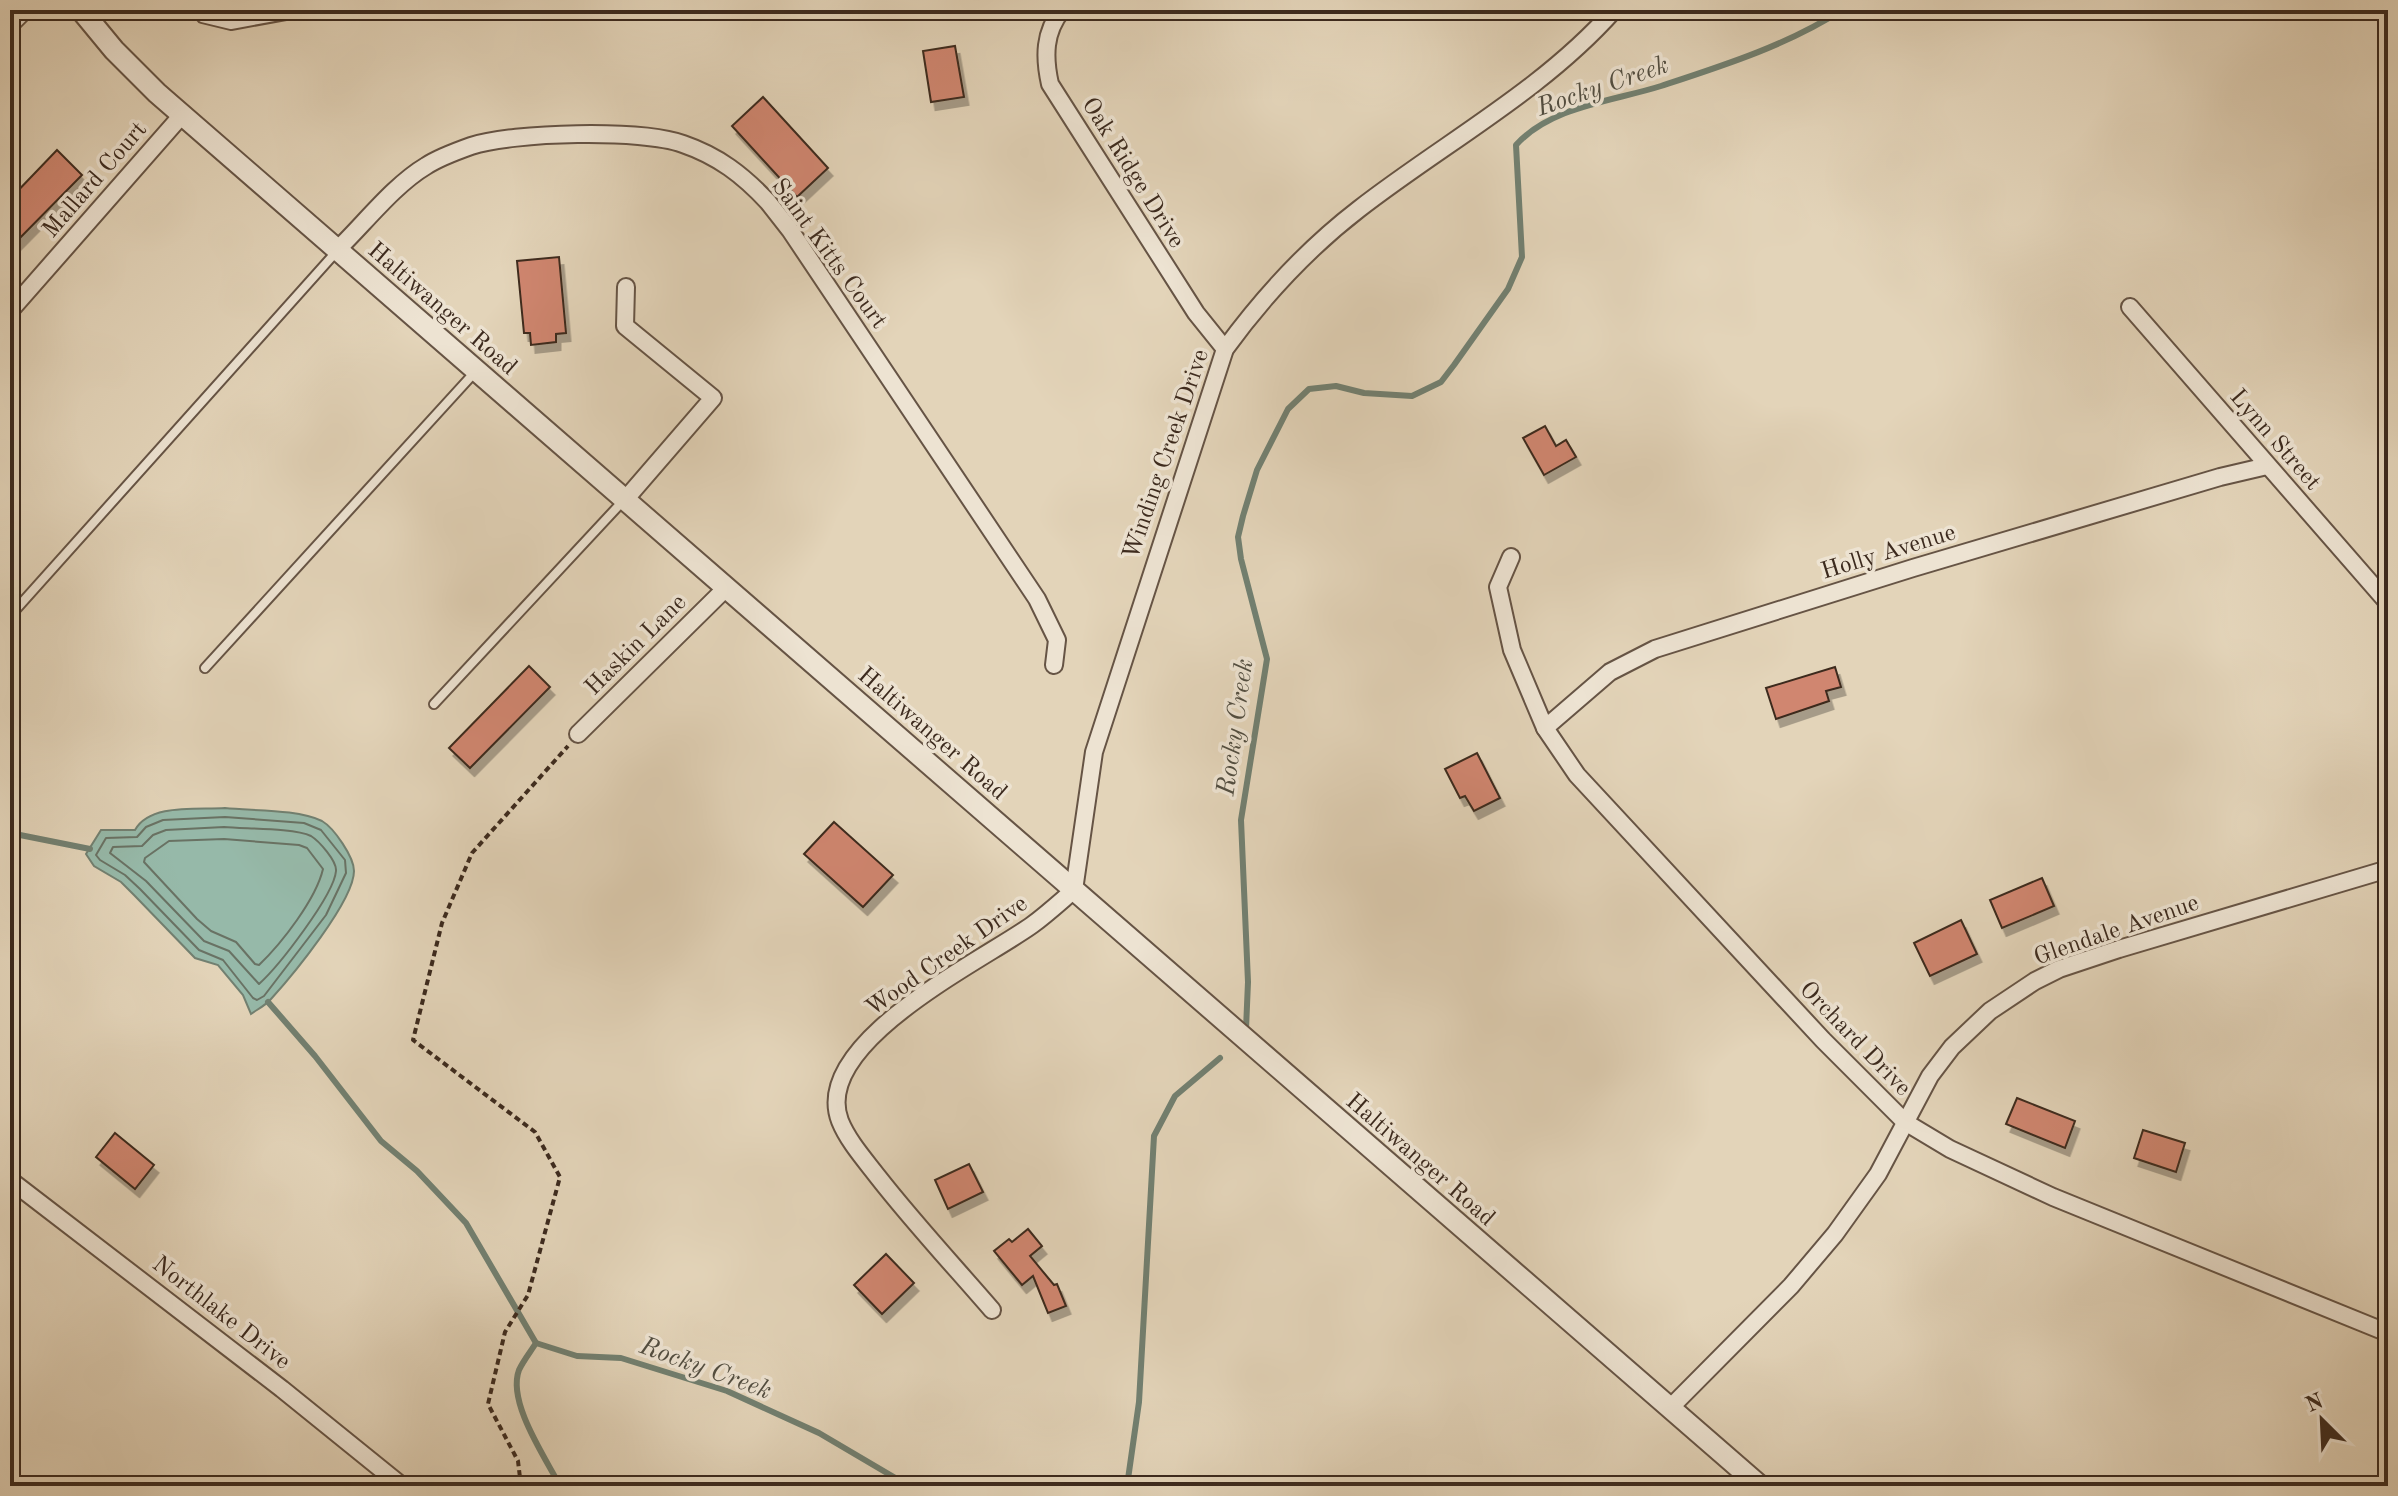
<svg xmlns="http://www.w3.org/2000/svg" width="2398" height="1496" font-family="'Old Standard TT',serif">
<style>
.water{fill:#96b9a9;stroke:#728071;stroke-width:2}
.lines{fill:none;stroke-linecap:round;stroke-linejoin:round}
.shore{stroke:#697264;stroke-width:2}
.stream{stroke:#728071;stroke-width:6}
.building{fill:#d08670;stroke:#3c2a1e;stroke-width:2;filter:url(#shadow)}
.service-casing{stroke:#665445;stroke-width:12}
.minor-casing{stroke:#665445;stroke-width:20}
.tertiary-casing{stroke:#665445;stroke-width:24}
.path{stroke:#3c2a1e;stroke-width:4;stroke-dasharray:6 4;stroke-linecap:butt}
.service{stroke:#ede3d2;stroke-width:8}
.minor{stroke:#ede3d2;stroke-width:16}
.tertiary{stroke:#ede3d2;stroke-width:20}
.labels{text-anchor:middle;stroke-width:7;stroke-linejoin:round;paint-order:stroke}
.street-label{font-size:24px;fill:#3c2a1e;stroke:#ede3d2}
.water-label{font-size:26px;font-style:italic;fill:#524e41;stroke:#ede3d2}
</style>
<defs>
<filter id="shadow"><feDropShadow dx="4.5" dy="8" stdDeviation="0" flood-color="#0004"/></filter>
</defs>
<rect width="100%" height="100%" fill="#e3d4b9"/>
<filter id="stains"><feTurbulence type="fractalNoise" baseFrequency=".0025" numOctaves="4"/><feColorMatrix values="0 0 0 0 .2 0 0 0 0 .09 0 0 0 0 .02 0 0 0 .5 -.17"/></filter>
<radialGradient id="worn" r=".72"><stop offset=".6" stop-color="#630" stop-opacity="0"/><stop offset="1" stop-color="#630" stop-opacity=".3"/></radialGradient>
<path class="water" d="M225 808C253 811 297 809 322 821 334 828 354 857 354 871 354 901 292 976 271 999 266 1005 258 1009 251 1014L243 995 218 965 195 958 134 895 121 882 94 866 86 854 101 830H135C150 803 198 810 225 808Z"/>
<g class="lines">
<g class="shore">
<polygon points="225,817 304,823 321,830 345,860 346,873 326,915 264,996 257,1000 253,998 223,960 199,950 140,889 125,875 100,860 96,855 106,838 137,837 146,827 163,820"/>
<path d="M224 827C245 829 294 828 311 836 319 841 337 861 336 871 334 895 279 966 259 984L229 951 204 941 146 881 110 853 113 847 142 846 153 835 166 830Z"/>
<path d="M224 839 299 845 307 848 323 869C316 899 282 943 259 965L255 964 236 942 211 931 197 919 144 862 145 858 169 841Z"/>
</g>
<g class="stream">
<polyline points="10,833 90,849"/>
<polyline points="268,1002 315,1056 381,1141 417,1171 466,1223 536,1343"/>
<path d="M1246 1029 1248 982 1241 820 1267 659 1241 559 1238 537 1243 516 1257 470 1288 409 1309 389 1336 386 1364 393 1412 396 1441 382 1454 365 1508 289 1522 257 1516 145C1551 106 1614 101 1661 86 1722 66 1788 45 1842 10"/>
<polyline points="536,1343 577,1356 621,1358 727,1391 819,1433 909,1486"/>
<path d="M536 1343C531 1351 523 1361 519 1370 507 1402 545 1457 560 1486"/>
<polyline points="1127,1486 1139,1402 1154,1136 1175,1096 1220,1058"/>
</g>
</g>
<g class="building">
<polygon points="955,46 964,97 931,102 923,51"/>
<polygon points="763,97 828,168 797,197 732,126"/>
<polygon points="57,150 82,175 10,248 10,199"/>
<polygon points="559,257 566,333 556,334 556,342 531,345 530,333 524,333 517,261"/>
<polygon points="1545,426 1556,446 1566,440 1576,457 1544,475 1523,438"/>
<polygon points="529,666 550,687 470,768 449,748"/>
<polygon points="1835,667 1841,687 1826,691 1829,701 1776,719 1766,688"/>
<polygon points="1477,753 1500,798 1474,811 1465,796 1460,798 1445,769"/>
<polygon points="834,822 893,875 863,907 804,854"/>
<polygon points="2042,878 2054,906 2002,928 1990,900"/>
<polygon points="1961,920 1977,954 1930,976 1914,943"/>
<polygon points="2017,1098 2075,1121 2065,1148 2006,1124"/>
<polygon points="2143,1130 2185,1143 2176,1172 2134,1158"/>
<polygon points="115,1133 154,1165 135,1189 96,1157"/>
<polygon points="969,1164 983,1192 948,1209 935,1180"/>
<polygon points="1028,1229 1042,1246 1030,1256 1054,1285 1057,1284 1066,1306 1048,1313 1033,1276 1022,1285 994,1251 1009,1239 1012,1242"/>
<polygon points="886,1254 914,1283 882,1314 854,1285"/>
</g>
<g class="lines">
<g class="service-casing">
<g id="service">
<polyline points="197,10 202,18 231,25 313,10"/>
<polyline points="10,616 337,251"/>
<polyline points="205,668 475,372"/>
<polyline points="434,704 623,501"/>
</g>
</g>
<g class="minor-casing">
<g id="minor">
<path d="M1062 10C1044 32 1044 57 1050 84L1196 313 1225 349"/>
<polyline points="10,25 25,10"/>
<path d="M337 250C364 224 394 185 426 166 438 158 457 151 471 146 513 132 642 129 683 144 718 156 743 175 768 202L790 230 1037 599 1057 640 1054 665"/>
<polyline points="2130,307 2388,603"/>
<polyline points="10,311 182,115"/>
<polyline points="624,501 713,398 625,326 626,287"/>
<polyline points="1511,557 1498,587 1512,650 1545,728 1577,775 1823,1040 1905,1122 1950,1149 2053,1197 2388,1333"/>
<polyline points="1545,728 1610,672 1655,649 1913,568 2220,477 2267,466"/>
<polyline points="578,734 725,589"/>
<polyline points="10,1180 282,1389 402,1486"/>
<path d="M992 1310C954 1266 914 1223 878 1177 865 1160 848 1141 840 1121 810 1043 982 961 1032 925 1047 914 1060 902 1074 890L1094 752 1225 349C1263 297 1307 249 1359 209 1444 143 1542 91 1614 10"/>
<polyline points="1670,1408 1791,1286 1835,1234 1878,1174 1930,1076 1952,1047 1990,1011 2035,981 2059,969 2119,949 2388,869"/>
</g>
</g>
<g class="tertiary-casing">
<polyline id="tertiary" points="81,10 114,50 157,93 1760,1486"/>
</g>
<polyline class="path" points="521,1486 518,1461 488,1404 505,1332 528,1295 560,1177 535,1132 413,1040 442,923 472,853 568,746"/>
<use href="#service" class="service"/>
<use href="#minor" class="minor"/>
<use href="#tertiary" class="tertiary"/>
</g>
<g class="labels">
<g class="street-label">
<text transform="translate(1134 172) rotate(58)" y="8">Oak Ridge Drive</text>
<text transform="translate(94 179) rotate(-49)" y="8">Mallard Court</text>
<text transform="translate(830 253) rotate(54)" y="8">Saint Kitts Court</text>
<text transform="translate(443 308) rotate(41)" y="8">Haltiwanger Road</text>
<text transform="translate(2276 439) rotate(49)" y="8">Lynn Street</text>
<text transform="translate(1165 454) rotate(-71)" y="8">Winding Creek Drive</text>
<text transform="translate(1888 551) rotate(-17)" y="8">Holly Avenue</text>
<text transform="translate(635 644) rotate(-45)" y="8">Haskin Lane</text>
<text transform="translate(933 733) rotate(41)" y="8">Haltiwanger Road</text>
<text transform="translate(2116 929) rotate(-19)" y="8">Glendale Avenue</text>
<text transform="translate(946 955) rotate(-35)" y="8">Wood Creek Drive</text>
<text transform="translate(1856 1038) rotate(46)" y="8">Orchard Drive</text>
<text transform="translate(1421 1159) rotate(41)" y="8">Haltiwanger Road</text>
<text transform="translate(222 1312) rotate(38)" y="8">Northlake Drive</text>
</g>
<g class="water-label">
<text transform="translate(1602 85) rotate(-19)" y="9">Rocky Creek</text>
<text transform="translate(1234 727) rotate(-82)" y="9">Rocky Creek</text>
<text transform="translate(706 1367) rotate(20)" y="9">Rocky Creek</text>
</g>
</g>
<rect width="2398" height="1496" fill="none" stroke="#e3d4b9" stroke-width="40"/>
<rect x="12" y="12" width="2374" height="1472" fill="none" stroke="#3c2a1e" stroke-width="4"/>
<rect x="20" y="20" width="2358" height="1456" fill="none" stroke="#3c2a1e" stroke-width="2"/>
<g transform="translate(2322 1420) rotate(336)" stroke="#ede3d2" stroke-width="6" paint-order="stroke">
<path d="M0-6L14 30L0 20L-14 30Z" fill="#3c2a1e"/>
<text y="-12" font-size="22" font-weight="bold" text-anchor="middle" fill="#3c2a1e">N</text>
</g>
<rect width="100%" height="100%" filter="url(#stains)"/>
<rect width="100%" height="100%" fill="url(#worn)"/>
</svg>
